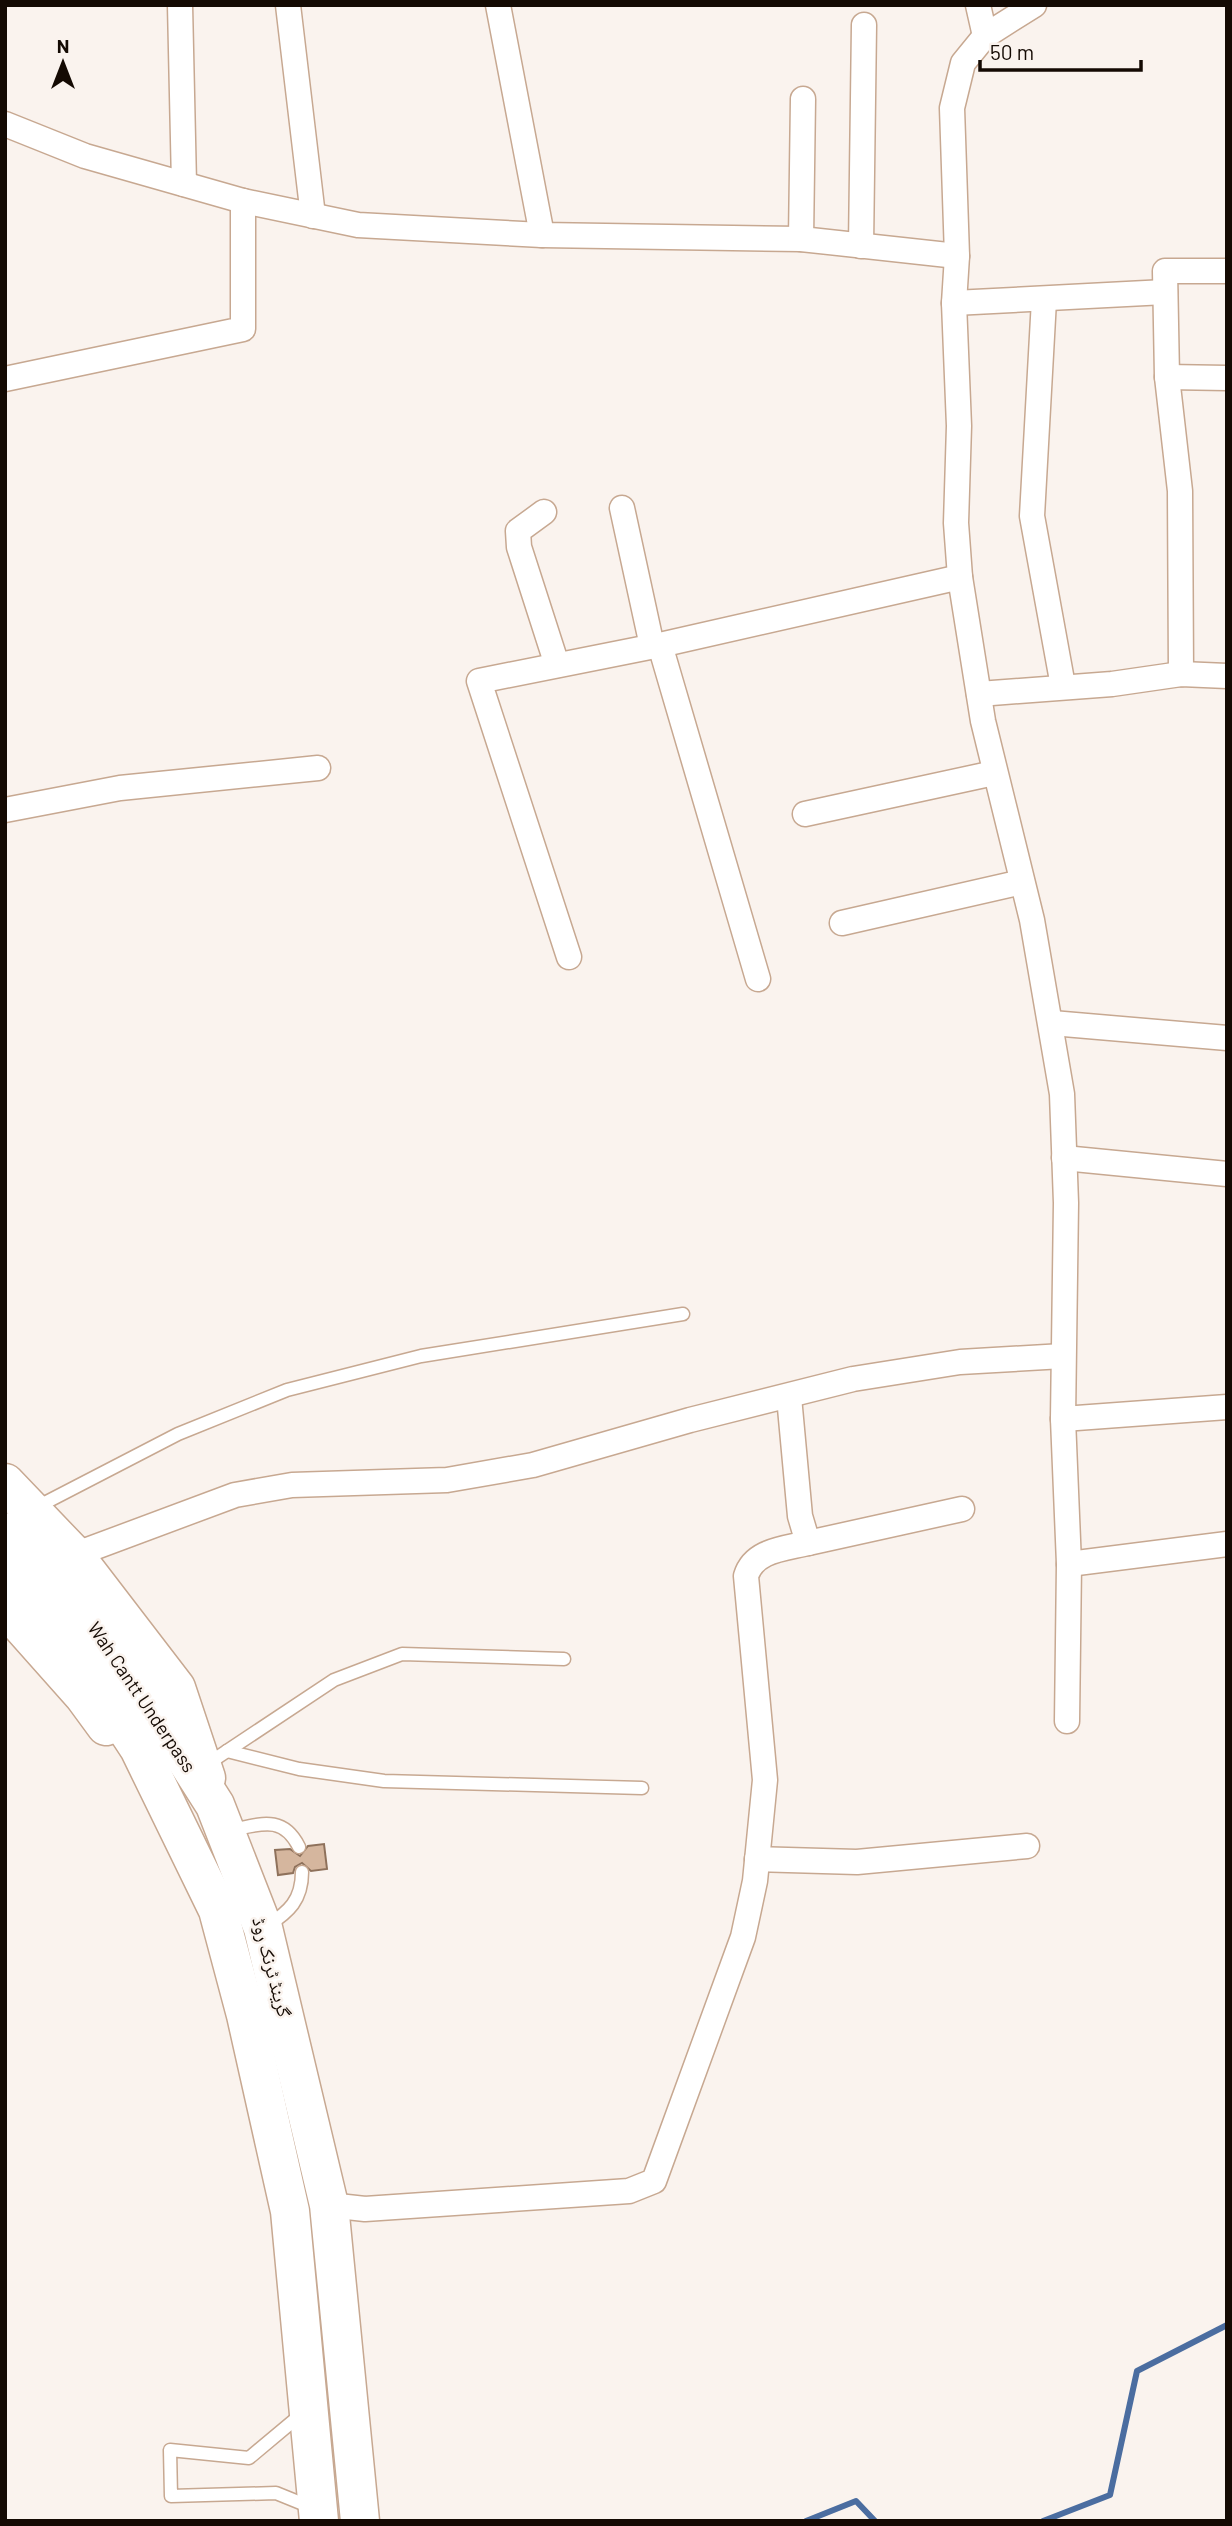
<svg xmlns="http://www.w3.org/2000/svg" width="1232" height="2526" font-family="Barlow,'Noto Naskh Arabic',sans-serif">
<style>
.lines{fill:none;stroke-linecap:round;stroke-linejoin:round}
.stream{stroke:#4b6da0;stroke-width:6}
.building{fill:#d5b69e;stroke:#8e715b;stroke-width:2}
.service-casing{stroke:#c7a891;stroke-width:15}
.minor-casing{stroke:#c7a891;stroke-width:27}
.primary-casing{stroke:#c7a891;stroke-width:41}
.trunk-casing{stroke:#c7a891;stroke-width:41}
.service{stroke:#fff;stroke-width:12}
.minor{stroke:#fff;stroke-width:24}
.primary{stroke:#fff;stroke-width:38}
.trunk{stroke:#fff;stroke-width:38}
.labels{text-anchor:middle;stroke-width:5;stroke-linejoin:round;paint-order:stroke}
.street-label{font-size:19px;fill:#140a03;stroke:#faf3ee}
</style>
<rect width="100%" height="100%" fill="#faf3ee"/>
<g class="lines">
<g class="stream">
<polyline points="806,2521 856,2501 875,2521"/>
<polyline points="1043,2521 1110,2495 1137,2371 1227,2325"/>
</g>
</g>
<polygon class="building" points="324,1844 327,1869 311,1871 302,1863 295,1867 293,1873 278,1875 275,1850 290,1849 300,1856 308,1846"/>
<g class="lines">
<g class="service-casing">
<g id="service">
<polyline points="35,1508 178,1434 287,1390 421,1356 683,1314"/>
<polyline points="227,1751 299,1769 384,1781 642,1788"/>
<polyline points="206,1765 334,1680 402,1654 564,1659"/>
<path d="M231 1830C261 1824 283 1815 299 1847"/>
<path d="M267 1926C289 1912 302 1900 302 1872"/>
<polyline points="304,2412 249,2458 170,2450 171,2496 276,2493 313,2508"/>
</g>
</g>
<g class="minor-casing">
<g id="minor">
<polyline points="180,5 184,184"/>
<polyline points="288,5 313,216"/>
<polyline points="498,5 542,235"/>
<polyline points="978,5 985,36"/>
<polyline points="1034,5 985,36 963,63 952,108 957,256 954,303 959,426 956,523 960,577 983,721 1032,920 1062,1094 1066,1203 1063,1419 1069,1564 1067,1721"/>
<polyline points="5,124 85,156 243,201 358,225 542,235 801,239 957,256"/>
<polyline points="801,239 803,99"/>
<polyline points="861,246 864,25"/>
<polyline points="1044,300 1032,516 1063,686"/>
<polyline points="954,303 1165,292"/>
<polyline points="1167,377 1227,378"/>
<polyline points="5,379 243,329 243,201"/>
<polyline points="622,508 652,646"/>
<polyline points="544,512 518,531 519,547 557,665"/>
<polyline points="660,645 758,979"/>
<polyline points="1181,674 1180,491 1167,377 1165,271 1227,271"/>
<polyline points="979,694 1112,684 1181,674 1227,676"/>
<polyline points="5,810 120,788 318,768"/>
<polyline points="805,814 994,773"/>
<polyline points="842,923 1022,882"/>
<polyline points="569,957 479,681 660,645 960,577"/>
<polyline points="1052,1023 1227,1038"/>
<polyline points="1064,1158 1227,1174"/>
<polyline points="1063,1419 1227,1407"/>
<polyline points="808,1543 962,1509"/>
<polyline points="74,1555 235,1495 292,1485 447,1480 533,1465 690,1420 853,1379 960,1362 1063,1356"/>
<polyline points="1069,1564 1227,1544"/>
<polyline points="757,1859 857,1862 1027,1846"/>
<path d="M329 2205 365 2209 629 2191 654 2181 743 1937 755 1881 765 1780 746 1576C754 1550 784 1549 808 1543L800 1516 789 1397"/>
</g>
</g>
<g class="primary-casing">
<g id="primary">
<polyline points="5,1483 74,1555 176,1688 206,1778"/>
<polyline points="5,1607 84,1696 106,1726"/>
</g>
</g>
<g class="trunk-casing">
<g id="trunk">
<polyline points="5,1532 86,1614 125,1664 215,1805 263,1928 329,2205 360,2521"/>
<polyline points="5,1575 84,1664 139,1748 218,1910 246,2015 290,2211 319,2521"/>
</g>
</g>
<use href="#service" class="service"/>
<use href="#minor" class="minor"/>
<use href="#primary" class="primary"/>
<use href="#trunk" class="trunk"/>
</g>
<g class="labels">
<g class="street-label">
<text transform="translate(142 1697) rotate(56)" y="7">Wah Cantt Underpass</text>
<text transform="translate(272 1967) rotate(75)" y="7">گرینڈ ٹرنک روڈ</text>
</g>
</g>
<rect width="1232" height="2526" fill="none" stroke="#140a03" stroke-width="14"/>
<g transform="translate(63 63)" stroke="#faf3ee" stroke-width="5" paint-order="stroke">
<path d="M0-5L12 26L0 18L-12 26Z" fill="#140a03"/>
<text y="-10" font-size="19" font-weight="bold" text-anchor="middle" fill="#140a03">N</text>
</g>
<path d="M980 60v10h161v-10" fill="none" stroke="#140a03" stroke-width="3.5"/>
<text x="990" y="60" font-size="21" fill="#140a03" stroke="#faf3ee" stroke-width="5" paint-order="stroke">50 m</text>
</svg>
